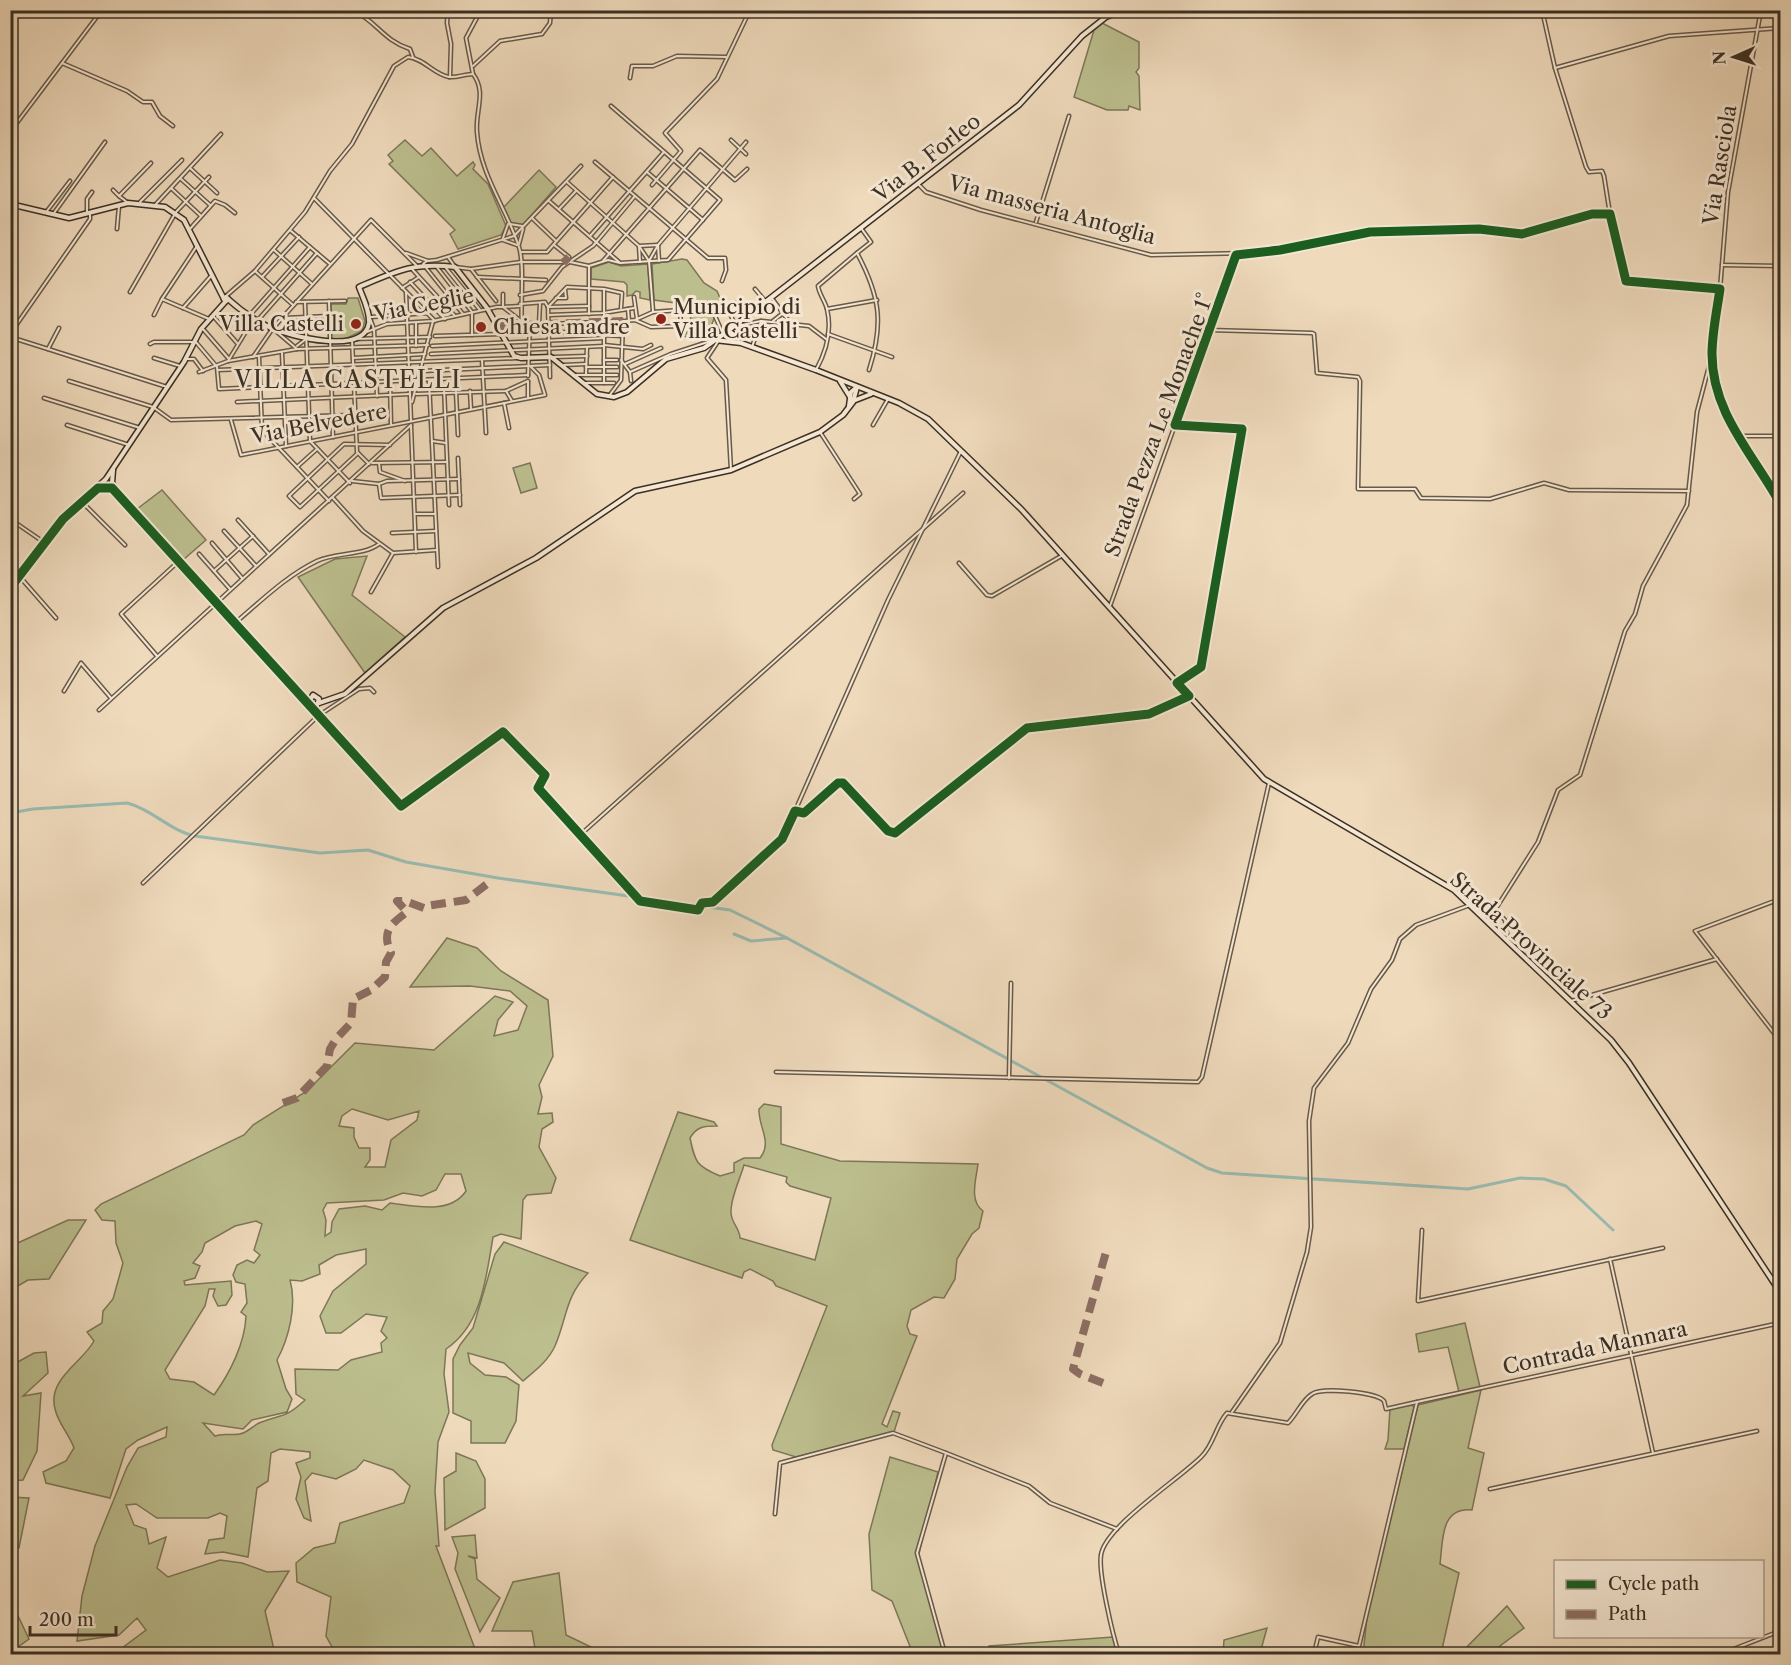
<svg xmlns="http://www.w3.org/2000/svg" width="1791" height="1665" font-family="'Libre Caslon Text',serif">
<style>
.green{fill:#bcbe8e;stroke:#7c7758;stroke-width:1.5;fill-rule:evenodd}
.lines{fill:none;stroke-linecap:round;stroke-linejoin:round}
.canal{stroke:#9abbb0;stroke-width:3}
.street-casing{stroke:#685a49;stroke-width:5}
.secondary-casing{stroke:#3b3023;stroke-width:7}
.street{stroke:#f5e7d3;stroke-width:2}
.secondary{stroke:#f5e7d3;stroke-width:4}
.quiet{stroke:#8d6e63;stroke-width:8;stroke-dasharray:15 8;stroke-linecap:butt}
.cycleway-casing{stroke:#f5e7d3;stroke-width:13}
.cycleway{stroke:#1b5e20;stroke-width:9}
.poi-dot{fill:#8f2418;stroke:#f5e7d3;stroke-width:2}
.labels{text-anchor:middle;stroke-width:6;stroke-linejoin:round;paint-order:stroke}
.street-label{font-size:21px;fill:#3b3023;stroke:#f5e7d3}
.poi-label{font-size:21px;fill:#3b3023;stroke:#f5e7d3;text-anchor:start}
.quarter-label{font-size:24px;letter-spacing:1.5px;fill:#3b3023;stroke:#f5e7d3}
</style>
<rect width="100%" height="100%" fill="#efdabc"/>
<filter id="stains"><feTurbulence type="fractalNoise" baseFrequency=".00333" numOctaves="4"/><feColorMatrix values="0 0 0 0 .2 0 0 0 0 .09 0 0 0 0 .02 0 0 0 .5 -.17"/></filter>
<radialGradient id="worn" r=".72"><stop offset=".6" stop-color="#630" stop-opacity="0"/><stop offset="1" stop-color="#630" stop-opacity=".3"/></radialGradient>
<g class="green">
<polygon points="1102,23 1139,42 1139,68 1136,72 1139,76 1140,110 1129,106 1128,110 1107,110 1074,97 1094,30"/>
<polygon points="405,140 422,156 431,148 457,176 473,162 475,165 473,169 488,184 506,226 501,235 458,249 450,234 455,230 389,164 393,161 388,155"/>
<polygon points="539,170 556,187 523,225 512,225 502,209"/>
<polygon points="682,259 687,260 704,283 717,291 724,307 717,310 711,327 700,334 702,341 694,337 691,339 684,336 691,327 690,305 654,300 652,264"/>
<polygon points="609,262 621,266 648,264 650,300 640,298 640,292 636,291 632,295 627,296 627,285 624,282 591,279 591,268"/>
<polygon points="348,298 358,298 365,321 362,331 345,339 331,340 331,304 346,304"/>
<polygon points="530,463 537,488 521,493 513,468"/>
<polygon points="162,490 206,540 183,560 137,509"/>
<polygon points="367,556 352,595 405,637 365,673 298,577 335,559"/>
<path d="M447 938 477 948 501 971 548 1000 553 1056 539 1085 542 1097 538 1114 552 1113 553 1122 542 1129 539 1147 556 1178 551 1193 527 1195 523 1200 521 1239 501 1234 493 1237C486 1278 482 1325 446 1349L444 1374 449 1412 438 1442 435 1491 439 1546H436L477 1654H336L326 1636 331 1597 297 1582 296 1563 314 1548 335 1543 340 1523 404 1503 410 1486 393 1470 364 1460 356 1469 336 1479 312 1473 305 1481 311 1521 304 1518 296 1499 301 1477 296 1463 310 1458V1452L280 1449 271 1453 268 1481 257 1488 248 1557 223 1552 205 1554 209 1540 224 1538 227 1516 220 1513 208 1518H157L136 1504 126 1505 134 1525 146 1529 149 1544 166 1537 157 1568 168 1577 220 1560 242 1563 267 1572 289 1571 265 1611 275 1654H114L146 1630 137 1618 119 1635 77 1641 82 1596 95 1546 127 1467 138 1448 166 1437 167 1427 138 1440 126 1449 110 1498 46 1483 43 1472 66 1461 74 1448C69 1434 58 1423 55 1409 47 1379 82 1363 94 1341L87 1332 102 1323 103 1311 113 1299 123 1263 116 1243 115 1221 102 1220 95 1210 101 1204 244 1135 253 1125 307 1091 355 1043 434 1050 495 996 513 1002 498 1020 494 1036 518 1030 527 1006 510 991 470 986 410 987ZM352 1109 388 1120 419 1111 417 1120 391 1140 385 1167H365L370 1160V1148H359L354 1137V1128L339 1126 342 1116ZM445 1174H461L466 1191C450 1215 414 1206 390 1203L382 1210 365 1206 339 1209 332 1222 331 1232 325 1236 326 1220 323 1210 327 1203 384 1200 403 1193 422 1196 436 1190ZM256 1221 262 1224 254 1250 260 1255 254 1263 247 1260 237 1265 233 1275 236 1282 245 1284 247 1303 241 1312 246 1316C245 1343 230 1373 214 1395L194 1382 170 1379 165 1370 205 1306 209 1289H215L213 1296 218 1306 226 1305 232 1295 231 1281 185 1285 184 1281 195 1278 200 1266 193 1263 202 1252 205 1243 235 1226ZM366 1249V1264L333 1291 320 1316 326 1333H341L366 1314 387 1317 381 1331 387 1338 381 1343 382 1352 351 1360 338 1370 295 1369 296 1394 305 1400C285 1419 281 1414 259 1423 253 1426 249 1431 243 1433 234 1437 225 1432 215 1436L203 1423 243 1429 252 1420 287 1412 292 1399 286 1389 277 1360C289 1338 297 1305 290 1280L302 1281 320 1274 319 1265 336 1255Z"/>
<path d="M764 1104 781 1107V1144L840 1161 978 1164C976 1180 969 1201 983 1211L979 1228 972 1234 957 1259 955 1279 944 1298 934 1297 911 1310 907 1326 910 1334 917 1336 882 1424 887 1427 893 1411 900 1413 894 1432 796 1457 773 1450 772 1445 827 1306 776 1286 773 1281 750 1269 744 1272 742 1278 630 1240 678 1112 714 1122 717 1126C705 1126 697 1126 690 1138 695 1162 696 1166 720 1176L734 1172V1163L744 1158H760C773 1142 758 1127 759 1109ZM744 1165 787 1177 786 1182 790 1186 831 1198 815 1260 740 1238C740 1228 730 1222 731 1211 731 1197 740 1179 744 1165Z"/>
<polygon points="68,1220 86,1220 49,1279 28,1280 11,1290 11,1246"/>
<path d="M504 1242 588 1273C565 1297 567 1318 555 1346 548 1361 536 1370 523 1381L504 1363 468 1353 470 1363 485 1375 506 1377 519 1385 516 1421 505 1443H471V1421L453 1413V1359L460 1345 473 1328 495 1254Z"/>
<polygon points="1465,1323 1480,1387 1459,1392 1448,1347 1419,1352 1416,1334"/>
<polygon points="46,1352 48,1373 23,1396 41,1393 37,1451 23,1480 11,1481 11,1377 14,1364 34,1353"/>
<path d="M1481 1390 1468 1448 1484 1453 1472 1510C1440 1507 1443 1541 1440 1564L1459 1573 1441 1654H1363L1367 1617 1418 1405Z"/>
<polygon points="1411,1405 1414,1407 1404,1449 1385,1449 1388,1440 1390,1409"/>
<polygon points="456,1453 476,1461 485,1479 485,1508 445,1530 444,1478 456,1471"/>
<polygon points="890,1457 938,1472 918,1558 946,1654 913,1654 892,1601 872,1590 869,1534"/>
<polygon points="10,1497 29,1498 19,1548 11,1551"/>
<polygon points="475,1535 477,1558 468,1556 475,1559 477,1579 500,1598 480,1632 455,1569 458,1553 452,1537"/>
<polygon points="559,1573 566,1635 591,1647 591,1654 562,1654 559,1650 536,1654 532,1631 492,1631 513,1582"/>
<polygon points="11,1601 29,1639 11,1652 10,1652"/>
<polygon points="1507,1606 1524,1628 1489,1654 1460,1654"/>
<polygon points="1267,1628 1262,1646 1266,1654 1223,1654 1224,1640"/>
<polygon points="1113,1637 1119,1654 990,1654 989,1646"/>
</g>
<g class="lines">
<g class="canal">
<path d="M10 817 16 812 33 809 127 803C152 809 170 831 195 836L320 853 368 850 406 862 498 878 730 910 787 938 1207 1168 1222 1173 1468 1189 1520 1178 1544 1179 1566 1186 1613 1230"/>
<polyline points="734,934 751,941 787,938"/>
</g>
<g class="street-casing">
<g id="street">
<path d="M353 10C376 21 384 41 410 49L413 57"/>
<polyline points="448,10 447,23 451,44 450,77"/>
<path d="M1542 10 1555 68 1586 167 1589 172 1602 171 1604 176 1610 214 1626 281 1720 289C1717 310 1712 333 1712 354 1712 413 1753 454 1780 503"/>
<polyline points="62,63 127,91 143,102 152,102 160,116 173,126"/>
<polyline points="473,66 500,41 542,34 550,23 551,10"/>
<polyline points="1555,68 1669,36 1780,28"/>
<polyline points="473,74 466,38 481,10"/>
<polyline points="630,78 632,66 653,66 677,56 726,57"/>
<polyline points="10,132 102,10"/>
<polyline points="731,140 746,154"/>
<polyline points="595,162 708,258 725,258 726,270 722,281"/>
<polyline points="190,168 217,193"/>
<polyline points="647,172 703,220"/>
<polyline points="181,179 210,205"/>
<polyline points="567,182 639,246 649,261 653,311"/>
<polyline points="652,185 681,151 665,133 717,79 750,10"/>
<polyline points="919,185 926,192 981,210 1151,255 1250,253 1370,232 1479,229 1522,234 1592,214 1610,214"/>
<polyline points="171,188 201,216"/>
<polyline points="113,190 119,196"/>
<polyline points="314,198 435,321"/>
<polyline points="549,201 619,262"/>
<polyline points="140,202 182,160"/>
<polyline points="128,203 119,196 151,163"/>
<polyline points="156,204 221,134"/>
<polyline points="559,209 576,191"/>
<polyline points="47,211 70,181"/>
<polyline points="54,213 105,142"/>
<polyline points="87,214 87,199 92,192"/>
<polyline points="532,218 556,241"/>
<polyline points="1036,222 1069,116"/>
<polyline points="510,224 522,226"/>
<polyline points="117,229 119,206"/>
<polyline points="189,230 215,201 225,205 235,213"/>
<polyline points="291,231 330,264"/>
<polyline points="590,236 664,152"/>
<polyline points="503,238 508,224"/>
<polyline points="503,240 517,245"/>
<polyline points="519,244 523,229"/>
<polyline points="274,250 312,284"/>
<polyline points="521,252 547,252 613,177"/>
<polyline points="406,253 428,261 437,260 514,236 581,166"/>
<polyline points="857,253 871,242 861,228"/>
<polyline points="448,257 455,267 471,269 496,301"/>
<polyline points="427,261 423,264 463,314"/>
<polyline points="603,261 700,150 735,180 747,169"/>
<polyline points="649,261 658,245 746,142"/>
<polyline points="570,262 589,266 608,260 620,263 668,260 720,200 611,106"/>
<polyline points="640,262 639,246 658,245 659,261"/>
<polyline points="1722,265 1780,266"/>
<polyline points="436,266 472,312 472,335"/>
<polyline points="589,266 589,314"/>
<polyline points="411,268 455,316"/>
<polyline points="446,268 480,310"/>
<polyline points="471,269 521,262 564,262 569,257 554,245"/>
<polyline points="255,271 293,305"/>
<polyline points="262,277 299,237"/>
<polyline points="477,277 546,280"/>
<polyline points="410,282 445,319"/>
<polyline points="402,288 419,277"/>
<polyline points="755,289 766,302"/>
<polyline points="1720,289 1728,192 1761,10"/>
<polyline points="130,292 176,212 209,177"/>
<polyline points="406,292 411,421"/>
<polyline points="503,294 503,306"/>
<polyline points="520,295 543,291 562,267 593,246 635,196"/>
<path d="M226 296 255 271 305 212 330 171 352 144 394 66 408 57C425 59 433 74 449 77 457 78 465 74 473 74 487 92 475 111 477 132 480 175 506 207 519 247 525 265 520 305 522 326"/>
<polyline points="634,297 637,319"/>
<polyline points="771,297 791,324"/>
<polyline points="556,298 566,298 565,290"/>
<polyline points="162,299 197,246"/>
<polyline points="329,301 333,437"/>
<polyline points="296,302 345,301"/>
<polyline points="305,302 310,441 350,483"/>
<polyline points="724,302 735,324"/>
<polyline points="736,303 746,317"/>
<polyline points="520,304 545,302 548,307"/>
<polyline points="503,307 520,306"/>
<polyline points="548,307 567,287 604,289 622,293 621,308"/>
<polyline points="548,307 550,377"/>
<polyline points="548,307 589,306"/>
<polyline points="183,308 211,276"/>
<polyline points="628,309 629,321"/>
<polyline points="827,309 877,300"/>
<polyline points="154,315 162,299 209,319"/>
<polyline points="250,315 310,247"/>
<polyline points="549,315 603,313 634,308"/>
<polyline points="715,316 723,334"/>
<polyline points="214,317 238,344"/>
<polyline points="371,317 428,313"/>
<polyline points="284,318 329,316"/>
<polyline points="370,318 374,329 377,396"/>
<polyline points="258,320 317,253"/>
<polyline points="773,321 792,306"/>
<polyline points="416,323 416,346"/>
<polyline points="738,323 742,325 761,321 809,326 826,339"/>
<polyline points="539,324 540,303"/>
<polyline points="497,326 625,321 635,320 653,312 680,310 681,326 651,327 635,320"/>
<polyline points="59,328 48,349 167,387"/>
<polyline points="203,329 229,359"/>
<polyline points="1209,330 1312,333 1314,334 1317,373 1358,377 1360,381 1358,489 1415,489 1421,498 1490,499 1544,483 1569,490 1689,491"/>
<polyline points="277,332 297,349"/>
<polyline points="364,333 387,324 433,321 497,307 503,307 521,321"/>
<polyline points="10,334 90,219 90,214"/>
<polyline points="529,334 603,330"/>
<polyline points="828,334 892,357"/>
<polyline points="604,335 622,336"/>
<polyline points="435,336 501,334"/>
<polyline points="10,337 48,349"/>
<polyline points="719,340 707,358 726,380 731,470"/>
<polyline points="195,341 217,367 219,389 528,375"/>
<polyline points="150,344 154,342 194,342"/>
<polyline points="604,345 643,349 651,345"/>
<polyline points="297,346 306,339"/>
<polyline points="432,346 604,338"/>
<polyline points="752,347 761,321"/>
<polyline points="282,353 286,446"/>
<polyline points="431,354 604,346"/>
<polyline points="253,357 273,328 371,220 417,266"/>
<polyline points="259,357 262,430 329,501"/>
<polyline points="554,357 587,356"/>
<polyline points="154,358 180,366"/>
<polyline points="353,358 425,354"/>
<polyline points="185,359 194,359 203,371"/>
<polyline points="482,360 486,433"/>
<polyline points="604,360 617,360"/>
<polyline points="621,360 630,372 631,381"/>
<polyline points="228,361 253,320"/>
<polyline points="625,364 661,348"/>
<polyline points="564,365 586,364"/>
<polyline points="586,367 617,367"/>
<polyline points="218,370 518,358"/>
<path d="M816 370C826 352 832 330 827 309 825 301 819 294 818 286L857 253C880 296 884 323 869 370"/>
<polyline points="422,371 550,365"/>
<polyline points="199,372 228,361 297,349 428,345"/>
<polyline points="630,372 671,354 711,341"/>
<polyline points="586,374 587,347"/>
<polyline points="576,375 617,375"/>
<polyline points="528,376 530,325"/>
<polyline points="69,381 153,407 171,420 355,415"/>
<polyline points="390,381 391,425"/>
<polyline points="429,381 438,567"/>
<polyline points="585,383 614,383"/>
<polyline points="604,383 604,290"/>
<polyline points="444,387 449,505"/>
<polyline points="470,391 471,409"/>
<polyline points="506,391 512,401"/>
<polyline points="456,392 458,435"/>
<polyline points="416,394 506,391 528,381"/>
<polyline points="609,396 621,380 623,321"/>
<polyline points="528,397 528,382"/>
<polyline points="44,398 140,428"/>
<polyline points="237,402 410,394"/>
<polyline points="412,402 433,321"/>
<polyline points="504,403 509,428"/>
<polyline points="231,420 241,455 545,395 539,375 531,367"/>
<polyline points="67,425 129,445"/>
<polyline points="873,425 888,399"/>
<polyline points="411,426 416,552"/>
<polyline points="820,432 860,494 854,499"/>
<polyline points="1736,436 1780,436"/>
<polyline points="432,441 446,443"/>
<polyline points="961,451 888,600 795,811 804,813 840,783 888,831 895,833 1027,728 1149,714 1188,696"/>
<polyline points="358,453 300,507 289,496 344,444 390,445"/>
<polyline points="458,458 460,505"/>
<polyline points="372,463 447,462"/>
<polyline points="379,463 380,472 405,481"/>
<polyline points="369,464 357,452 352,339 430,337"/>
<polyline points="297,467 317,449"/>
<polyline points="352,481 379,484 387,481 459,479"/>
<polyline points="379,484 381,498 460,495"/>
<polyline points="333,498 363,531 393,553 437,550"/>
<polyline points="83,503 125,545"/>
<polyline points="415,514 435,514"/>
<polyline points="10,519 45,543"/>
<polyline points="238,520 269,554"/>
<polyline points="224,531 256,566"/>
<polyline points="392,533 436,531"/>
<polyline points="212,543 242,578"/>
<polyline points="199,554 230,589"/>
<polyline points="959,563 987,595 992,596 1063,555"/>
<polyline points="214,571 253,536"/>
<polyline points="20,577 56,618"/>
<polyline points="371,592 393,553"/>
<polyline points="1110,606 1236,255"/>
<path d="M235 623C261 601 286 576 317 561 336 552 363 556 379 544"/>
<polyline points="10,640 12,642"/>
<polyline points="157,656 121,614 179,561"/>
<polyline points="64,691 81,663 111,698"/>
<polyline points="312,706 401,806"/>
<polyline points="99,710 411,425"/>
<polyline points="580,835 963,493"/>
<polyline points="143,883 318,716 359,689 370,688 374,692"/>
<polyline points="1780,899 1695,931 1780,1041"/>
<polyline points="1508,940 1505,920 1495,910 1538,842 1558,790 1580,775 1625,631 1635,614 1643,586 1687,505 1697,412 1712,355"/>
<polyline points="1571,1001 1717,959"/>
<polyline points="776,1072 1198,1082 1202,1077 1269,783"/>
<polyline points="1009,1078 1011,983"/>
<polyline points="1422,1230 1418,1301 1663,1248"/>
<polyline points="1610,1259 1653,1453"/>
<polyline points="1232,1412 1280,1343 1307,1252 1311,1227 1309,1121 1314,1088 1348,1043 1371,989 1392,960 1400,939 1416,925 1470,905"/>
<polyline points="1490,1489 1757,1431"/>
<polyline points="775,1514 780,1463 893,1433 946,1453"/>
<polyline points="945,1654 917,1553 946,1453 1029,1486 1050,1503 1117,1529"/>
<path d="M1119 1654C1113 1636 1098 1573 1101 1555 1105 1526 1181 1478 1202 1456 1214 1444 1216 1425 1227 1413L1288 1423C1297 1414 1302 1400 1312 1394 1322 1387 1377 1392 1384 1401L1386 1409 1417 1402"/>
<polyline points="1314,1654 1318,1637 1359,1646 1417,1402 1780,1323"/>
<polyline points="1721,1654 1780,1631"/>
</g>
</g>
<g class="secondary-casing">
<g id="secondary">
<polyline points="10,204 69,218 128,203 165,207 184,220 224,299"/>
<polygon points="226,297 228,299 226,301 224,299"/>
<path d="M228 299C240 310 256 321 271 328 291 336 364 356 369 323 370 311 363 298 359 287 396 271 414 262 455 267L487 308 514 356 521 358 551 357 597 394 614 397 627 392 666 359 704 348 728 331 1019 105 1082 36 1106 17 1125 10"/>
<polyline points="729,331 734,335 729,339"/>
<polyline points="715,340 741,343 816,370 899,403 928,419 1021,509 1264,779 1454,890 1611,1040 1629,1063 1780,1292"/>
<polyline points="840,381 850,397"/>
<polyline points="853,401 871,394"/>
<polyline points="849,406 851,392 857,387"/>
<polyline points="113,470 112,483 116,490 294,691 311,705 317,705 319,699 313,695 309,702"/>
<polyline points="100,488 115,490"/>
<polyline points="10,588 63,519 106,479 184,362 201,329 226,301"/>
<polyline points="319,703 345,694 443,608 536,558 635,491 731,470 820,432 843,415 853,402 857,387"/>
</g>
</g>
<use href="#street" class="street"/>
<use href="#secondary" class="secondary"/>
<g class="quiet">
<polyline points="563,263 569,257"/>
<polyline points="497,326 623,321"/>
<path d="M283 1103 297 1098 327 1066 330 1049 336 1039 351 1023 353 999 371 990 385 977 386 962 391 953C381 931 391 924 407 912L397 901H405L424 908 426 906 466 900 487 884"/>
<polyline points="1103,1383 1080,1374 1073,1369 1106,1252"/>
</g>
<g class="cycleway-casing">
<path id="cycleway" d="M10 588 63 519 98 488H112L401 806 503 732 545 775 538 788 640 901 698 910 702 903 713 902 782 839 795 811 804 813 838 783H843L888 831 895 833 1027 728 1149 714 1189 696 1177 683 1201 667 1242 429 1175 425 1236 255 1280 250 1370 232 1479 229 1522 234 1592 214H1610L1626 281 1720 289C1717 310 1712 333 1712 354 1712 413 1753 454 1780 503"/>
</g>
<use href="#cycleway" class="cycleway"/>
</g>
<g class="poi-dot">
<circle cx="661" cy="319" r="6"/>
<circle cx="356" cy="324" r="6"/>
<circle cx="481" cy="327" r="6"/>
</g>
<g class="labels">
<g class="street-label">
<text transform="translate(927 158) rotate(-38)" y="7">Via B. Forleo</text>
<text transform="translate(1720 165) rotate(-81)" y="7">Via Rasciola</text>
<text transform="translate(1052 210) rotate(15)" y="7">Via masseria Antoglia</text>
<text transform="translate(424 305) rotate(-11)" y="7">Via Ceglie</text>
<text transform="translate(319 424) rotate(-11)" y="7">Via Belvedere</text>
<text transform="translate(1159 425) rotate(-70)" y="7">Strada Pezza Le Monache 1°</text>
<text transform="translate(1531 946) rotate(42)" y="7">Strada Provinciale 73</text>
<text transform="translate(1595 1348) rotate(-12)" y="7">Contrada Mannara</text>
</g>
<g class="poi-label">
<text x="673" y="314">Municipio di<tspan x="673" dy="24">Villa Castelli</tspan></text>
<text x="344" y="331" text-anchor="end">Villa Castelli</text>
<text x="493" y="334">Chiesa madre</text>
</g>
<g class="quarter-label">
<text x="348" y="388">VILLA CASTELLI</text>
</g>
</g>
<rect width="1791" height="1665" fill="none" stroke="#efdabc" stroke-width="36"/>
<rect x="12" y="12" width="1767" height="1641" fill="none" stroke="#3b3023" stroke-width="3"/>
<rect x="18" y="18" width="1755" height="1629" fill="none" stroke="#3b3023" stroke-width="1.5"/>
<rect x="1554" y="1560" width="210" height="78" fill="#f5e7d3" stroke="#ab9e8d" stroke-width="1.5"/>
<rect x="1566" y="1580" width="30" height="9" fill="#1b5e20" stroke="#ab9e8d" stroke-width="1.5"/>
<text x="1608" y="1590" font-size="18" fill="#3b3023">Cycle path</text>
<rect x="1566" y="1610" width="30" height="9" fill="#8d6e63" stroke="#ab9e8d" stroke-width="1.5"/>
<text x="1608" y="1620" font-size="18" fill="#3b3023">Path</text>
<g transform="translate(1734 57) rotate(267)" stroke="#f5e7d3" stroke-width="4.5" paint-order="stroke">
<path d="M0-4.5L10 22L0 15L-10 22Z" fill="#3b3023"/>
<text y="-9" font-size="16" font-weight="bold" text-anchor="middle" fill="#3b3023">N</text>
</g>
<path d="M30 1626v9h86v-9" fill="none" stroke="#3b3023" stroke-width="3"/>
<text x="39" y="1626" font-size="18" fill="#3b3023" stroke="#f5e7d3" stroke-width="4.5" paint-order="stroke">200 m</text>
<rect width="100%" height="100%" filter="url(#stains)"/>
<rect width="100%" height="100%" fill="url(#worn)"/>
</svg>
